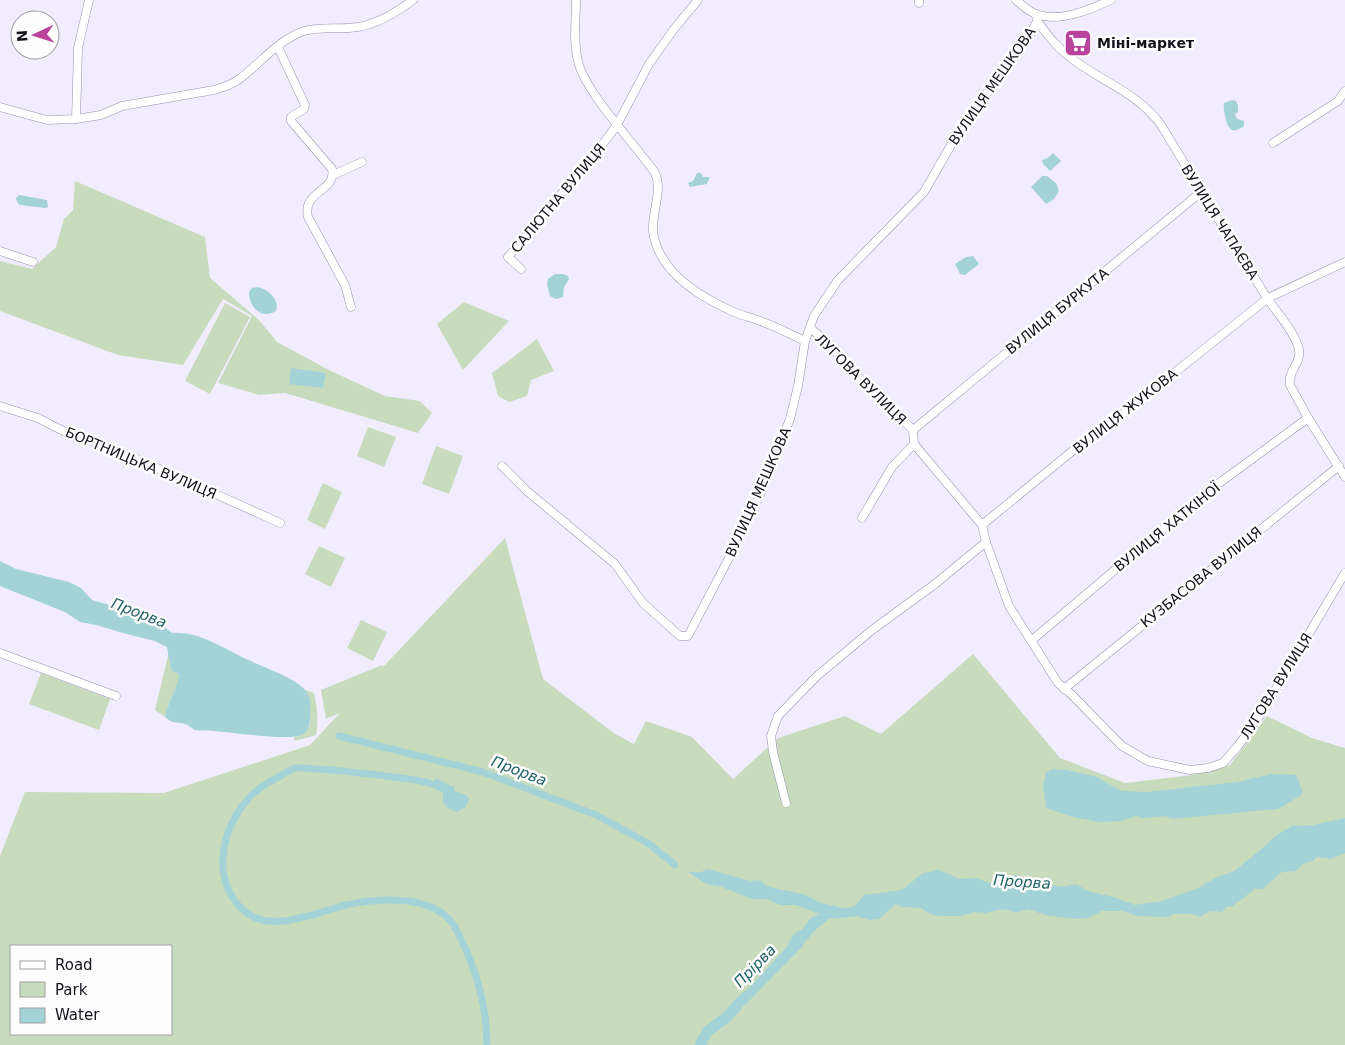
<svg xmlns="http://www.w3.org/2000/svg" width="1345" height="1045" font-family="'DejaVu Sans',sans-serif">
<style>
.green{fill:#c8dbbc;fill-rule:evenodd}
.water{fill:#a3d3d7}
.lines{fill:none;stroke-linecap:round;stroke-linejoin:round}
.canal{stroke:#a3d3d7;stroke-width:7}
.river{stroke:#a3d3d7;stroke-width:11}
.minor-casing{stroke:#9790ac;stroke-width:9}
.minor{stroke:#fff;stroke-width:8}
.labels{text-anchor:middle;stroke-width:5;stroke-linejoin:round;paint-order:stroke}
.poi-label{font-size:14px;font-weight:bold;fill:#15121c;stroke:#fdfdfd;text-anchor:start}
.street-label{font-size:14px;fill:#15121c;stroke:#fdfdfd}
.water-label{font-size:15px;font-style:italic;fill:#216267;stroke:#fdfdfd}
</style>
<rect width="100%" height="100%" fill="#f1edff"/>
<g class="green">
<polygon points="75,181 205,237 210,278 259,320 277,342 329,370 385,396 420,401 432,413 418,433 285,393 259,395 218,383 252,316 223,299 183,365 118,355 0,311 0,261 32,269 56,247 64,219 73,210"/>
<polygon points="464,302 509,321 463,370 437,324"/>
<polygon points="225,303 250,317 210,394 185,381"/>
<polygon points="537,339 554,371 531,380 527,396 509,402 498,396 492,373"/>
<polygon points="368,427 396,437 384,467 357,456"/>
<polygon points="436,446 463,456 449,494 422,484"/>
<polygon points="323,483 342,492 325,529 307,520"/>
<path d="M505 538 543 679 615 734 634 744 646 721 692 737 733 779 778 738 845 716 881 734 973 654 1060 758 1125 783 1192 775 1230 765 1267 716 1312 738 1345 748V1045H0V856L25 792 164 793 310 745 340 713 326 719 321 690 382 665 383 667ZM11 946H171V1034H11Z"/>
<polygon points="319,546 345,558 331,587 305,574"/>
<polygon points="361,620 387,632 373,661 347,648"/>
<path d="M169 652 173 672 178 673 180 676C176 690 168 702 165 717L155 710Z"/>
<polygon points="41,673 110,699 99,730 29,704"/>
<path d="M306 690 314 693C317 708 319 721 316 735L295 741 294 737C298 736 302 735 305 733 314 726 310 699 306 690Z"/>
</g>
<g class="water">
<path d="M1232 100 1236 101 1238 106V112L1235 114 1237 119 1244 121V126C1235 133 1229 132 1226 120 1225 114 1223 109 1224 103Z"/>
<polygon points="1053,153 1061,161 1050,171 1043,164 1042,160 1048,158"/>
<polygon points="697,173 701,173 703,177 710,177 707,184 690,187 688,183 693,181"/>
<polygon points="1042,176 1047,176 1056,183 1059,191 1054,199 1046,204 1031,187"/>
<polygon points="19,195 47,200 48,207 45,208 20,205 17,202 16,198"/>
<polygon points="973,256 979,264 965,275 960,274 955,264 966,257"/>
<polygon points="555,274 563,274 568,276 569,279 564,287 563,297 556,299 550,296 547,285 548,279"/>
<path d="M258 287C268 289 280 300 276 311 261 320 249 307 249 292L252 288Z"/>
<polygon points="291,368 326,373 323,388 289,384"/>
<path d="M0 561 16 569 69 582 81 588 92 600 113 606 125 612H138L152 624 162 625 172 633C202 631 226 651 253 662 267 669 296 678 306 691 311 697 311 710 310 717 310 722 309 731 304 734 291 742 231 732 214 731 208 730 201 731 195 730 191 728 189 725 185 724 175 721 174 725 165 717 168 702 176 691 179 676L178 673 173 672 171 669 167 647 155 641 123 633 96 625 80 622 65 612 0 586Z"/>
<polygon points="1052,769 1066,770 1094,776 1122,791 1147,792 1237,782 1272,774 1297,775 1303,794 1278,809 1172,819 1165,816 1144,818 1136,816 1121,821 1100,822 1073,817 1046,808 1043,786 1046,773"/>
<polygon points="435,778 454,787 454,791 467,795 469,800 466,807 457,812 447,808 443,802 443,792 435,789"/>
<path d="M1345 818V853L1331 859 1317 857 1313 861 1303 864 1296 871 1282 872 1278 875 1263 889H1255L1231 907H1226C1222 915 1219 911 1212 911 1208 912 1203 915 1200 917L1192 914H1174L1169 917 1137 916 1123 911H1102L1088 918 1075 919 1045 915 1028 909 1016 913 1004 909 985 913 975 912 960 916H939L930 914 921 908 901 907 896 904 879 919 869 920 857 916 829 919 814 931 799 950 744 1006 726 1018 727 1012 734 1000 749 988 787 947 793 934 803 929 809 919 819 914 796 905H780L767 899H752L719 886 706 884 688 872H701L708 869 751 881 759 880 769 887 803 894 821 903 843 908 854 907 864 895 902 890 923 873 939 870 960 879 975 878 990 883 1015 875 1061 887 1076 884 1088 891 1113 897 1135 905 1162 901 1198 888 1217 877 1234 871 1263 848 1274 837 1292 826 1313 825Z"/>
</g>
<g class="lines">
<g class="canal">
<polyline points="339,736 483,772 596,815 648,843 675,865"/>
<path d="M441 787C421 779 400 778 378 775 358 773 339 770 318 769 311 769 302 767 296 768 290 769 284 774 279 777 269 782 255 790 248 799 223 828 211 874 239 906 266 937 313 913 346 905 377 898 431 894 452 923 458 931 461 941 466 950 479 980 487 1012 487 1045"/>
</g>
<polyline class="river" points="700,1045 708,1031 726,1018 736,1007"/>
<g class="minor-casing">
<g id="minor">
<path d="M576 0C576 19 573 42 578 61 584 88 621 129 639 152 644 159 651 166 655 173 664 191 649 217 654 237 662 274 702 298 734 312 743 316 751 317 760 321 775 326 790 334 805 341"/>
<path d="M1016 0C1023 6 1030 13 1039 15 1062 22 1091 9 1111 0"/>
<polyline points="919,3 919,0"/>
<path d="M1038 15 1037 21C1047 34 1057 48 1071 58 1102 82 1137 92 1161 125 1196 183 1231 240 1267 298 1277 313 1292 328 1298 346 1304 362 1287 370 1290 385L1308 418 1345 477"/>
<path d="M278 47 305 105 304 109 291 117V121L332 169C337 192 302 190 308 217L345 285 351 307"/>
<path d="M0 107 47 120 76 119 101 115 122 106 214 90C224 87 234 84 242 77 261 62 280 39 304 31 321 26 340 30 358 27 377 24 397 12 413 0"/>
<polyline points="76,119 78,48 89,0"/>
<polyline points="1273,143 1338,101 1345,91"/>
<polyline points="333,175 362,162"/>
<polyline points="0,251 33,262"/>
<polyline points="521,269 508,257 596,153 617,125 649,64 674,29 698,0"/>
<polyline points="810,328 828,343 852,371 913,430 914,444 982,525 986,542 1009,606 1058,683 1071,694 1122,746 1148,761 1190,770 1208,768 1223,763 1238,746 1261,714 1345,573"/>
<polyline points="0,406 38,418 73,436 106,445 280,523"/>
<polyline points="913,430 1201,192"/>
<polyline points="502,466 527,491 615,564 643,603 680,636 688,636 729,558 760,495 790,419 798,386 805,341 814,316 838,280 924,192 962,126 1028,39 1037,21"/>
<polyline points="862,518 892,467 914,444"/>
<polyline points="982,525 1081,444 1099,433 1268,298 1345,262"/>
<polyline points="1031,641 1207,492 1308,418"/>
<polyline points="0,653 116,696"/>
<polyline points="1064,689 1339,466"/>
<polyline points="786,803 773,752 771,736 778,716 817,676 872,630 935,584 986,542"/>
</g>
</g>
<use href="#minor" class="minor"/>
</g>
<defs>
<g id="supermarket-square" transform="scale(1.4375)"><rect x="-9" y="-9" width="18" height="18" rx="4" fill="#b9439b" stroke="#fdfdfd"/><path d="M-6-5.5h2.5l.6 2H6L4.5 2H-2.5L-4.4-4H-6ZM-1.5 3.2a1.3 1.3 0 1 0 .1 0ZM3 3.2a1.3 1.3 0 1 0 .1 0Z" fill="#fff"/></g>
</defs>
<g fill-rule="evenodd">
<use href="#supermarket-square" x="1078" y="43"/>
</g>
<g class="labels">
<g class="poi-label">
<text x="1097" y="48">Міні-маркет</text>
</g>
<g class="street-label">
<text transform="translate(992 86) rotate(-55)" y="5">ВУЛИЦЯ МЕШКОВА</text>
<text transform="translate(558 198) rotate(-50)" y="5">САЛЮТНА ВУЛИЦЯ</text>
<text transform="translate(1220 222) rotate(58)" y="5">ВУЛИЦЯ ЧАПАЄВА</text>
<text transform="translate(1057 311) rotate(-39)" y="5">ВУЛИЦЯ БУРКУТА</text>
<text transform="translate(861 379) rotate(45)" y="5">ЛУГОВА ВУЛИЦЯ</text>
<text transform="translate(1125 411) rotate(-38)" y="5">ВУЛИЦЯ ЖУКОВА</text>
<text transform="translate(141 463) rotate(23)" y="5">БОРТНИЦЬКА ВУЛИЦЯ</text>
<text transform="translate(758 492) rotate(-66)" y="5">ВУЛИЦЯ МЕШКОВА</text>
<text transform="translate(1167 527) rotate(-39)" y="5">ВУЛИЦЯ ХАТКІНОЇ</text>
<text transform="translate(1201 577) rotate(-39)" y="5">КУЗБАСОВА ВУЛИЦЯ</text>
<text transform="translate(1276 686) rotate(-58)" y="5">ЛУГОВА ВУЛИЦЯ</text>
</g>
<g class="water-label">
<text transform="translate(139 613) rotate(21)" y="5">Прорва</text>
<text transform="translate(519 771) rotate(21)" y="5">Прорва</text>
<text transform="translate(1022 882) rotate(4)" y="5">Прорва</text>
<text transform="translate(755 966) rotate(-46)" y="5">Прірва</text>
</g>
</g>
<rect x="10" y="945" width="162" height="90" fill="#fdfdfd" stroke="#a09fa3"/>
<rect x="20" y="961" width="25" height="8" fill="#ffffff" stroke="#a09fa3"/>
<text x="55" y="970" font-size="15" fill="#15121c">Road</text>
<rect x="20" y="982" width="25" height="15" fill="#c8dbbc" stroke="#a09fa3"/>
<text x="55" y="995" font-size="15" fill="#15121c">Park</text>
<rect x="20" y="1008" width="25" height="15" fill="#a3d3d7" stroke="#a09fa3"/>
<text x="55" y="1020" font-size="15" fill="#15121c">Water</text>
<g transform="translate(35 35) rotate(266)"><circle r="24" fill="#fdfdfd" stroke="#a09fa3"/>
<path d="M0-4L9 19L0 12L-9 19Z" fill="#b9439b"/>
<text y="-8" font-size="14" font-weight="bold" text-anchor="middle" fill="#15121c">N</text>
</g>
</svg>
